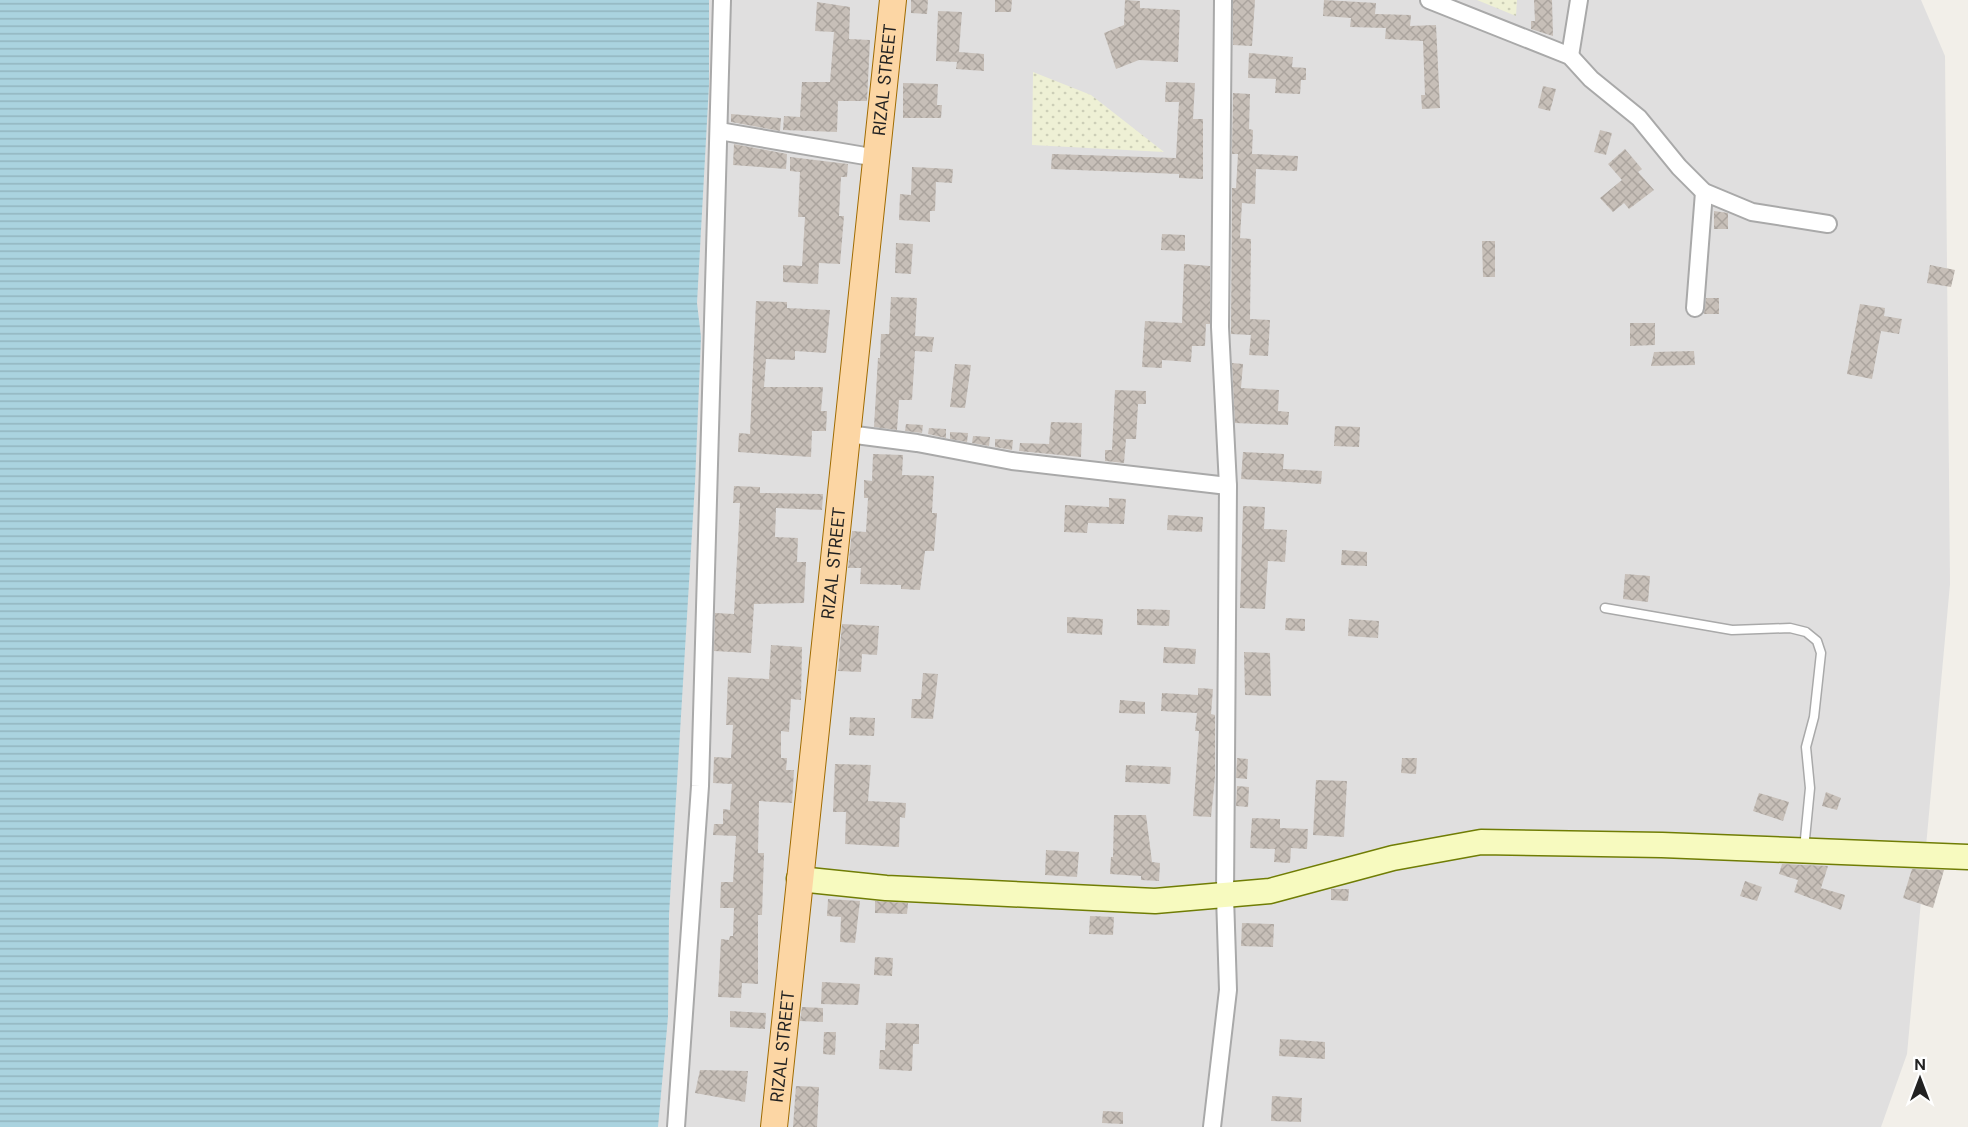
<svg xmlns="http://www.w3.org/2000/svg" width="1968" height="1127" font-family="'DM Sans',sans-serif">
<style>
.residential{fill:#e0dfdf}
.farmland{fill:url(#farmland-dots)}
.water{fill:url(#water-rules)}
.building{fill:url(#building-cross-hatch)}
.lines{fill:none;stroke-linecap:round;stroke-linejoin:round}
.lane-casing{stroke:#a9a9a9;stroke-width:11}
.street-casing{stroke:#a9a9a9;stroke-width:20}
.secondary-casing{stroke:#707d05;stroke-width:27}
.primary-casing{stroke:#a06b00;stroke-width:28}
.lane{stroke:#fff;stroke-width:8}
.street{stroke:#fff;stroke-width:16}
.secondary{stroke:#f7fabf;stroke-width:24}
.primary{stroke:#fcd6a4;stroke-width:26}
.labels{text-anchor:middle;stroke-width:5;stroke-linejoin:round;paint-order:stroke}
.street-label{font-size:18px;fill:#222;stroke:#fff}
</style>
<defs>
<pattern id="farmland-dots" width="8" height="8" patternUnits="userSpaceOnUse" patternTransform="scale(1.5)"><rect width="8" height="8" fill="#eef0d5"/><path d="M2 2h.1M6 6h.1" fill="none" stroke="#ccceb7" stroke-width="1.8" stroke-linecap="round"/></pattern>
<pattern id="water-rules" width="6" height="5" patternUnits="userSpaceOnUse" patternTransform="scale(1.5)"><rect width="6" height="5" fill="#aad3df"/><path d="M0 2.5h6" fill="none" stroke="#92b5bf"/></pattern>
<pattern id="building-cross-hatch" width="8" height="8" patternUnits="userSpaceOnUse" patternTransform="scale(1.5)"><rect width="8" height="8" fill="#c7bfb8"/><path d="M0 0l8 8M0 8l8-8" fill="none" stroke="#aba49e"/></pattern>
</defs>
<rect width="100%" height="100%" fill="#f2efe9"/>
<polygon class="residential" points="674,0 1921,0 1945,56 1950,584 1907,1054 1881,1127 619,1127"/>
<g class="farmland">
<polygon points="1477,0 1517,0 1516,16"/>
<polygon points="1033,72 1091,95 1164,152 1032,145"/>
</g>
<polygon class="water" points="0,0 709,0 709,85 697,303 701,337 695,483 669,915 668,1017 658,1127 0,1127"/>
<g class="building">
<polygon points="911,0 928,0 927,14 911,13"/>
<polygon points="995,0 1012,0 1011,12 995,12"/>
<polygon points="1125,0 1140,1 1140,8 1180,10 1178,62 1139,60 1116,69 1104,33 1124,25"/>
<polygon points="1233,0 1255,0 1252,46 1233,45"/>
<polygon points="1324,0 1376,3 1375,14 1411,15 1410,26 1436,25 1440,108 1422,109 1421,95 1425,95 1423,41 1385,39 1386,28 1350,27 1351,18 1323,16"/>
<polygon points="1534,0 1552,0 1553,36 1531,29 1531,21 1535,21"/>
<polygon points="817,2 850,7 849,39 870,40 867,101 838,101 837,132 783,130 784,116 800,117 802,82 830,82 834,32 815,31"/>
<polygon points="938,11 962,12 959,52 984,54 984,71 956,69 957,62 936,61"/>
<polygon points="1249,53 1293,57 1292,67 1306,68 1306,80 1301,80 1300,94 1275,93 1276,79 1248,78"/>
<polygon points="1166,82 1195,83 1193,119 1203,119 1203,179 1179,178 1179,174 1051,169 1052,154 1176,158 1179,102 1165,102"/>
<polygon points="903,83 938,84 937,105 942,105 941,118 903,118"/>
<polygon points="1543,86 1556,89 1550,111 1538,108"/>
<polygon points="1233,93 1250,94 1249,129 1253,130 1252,154 1298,156 1297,171 1256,169 1255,204 1242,203 1240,238 1251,239 1250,319 1270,320 1268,356 1249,355 1251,335 1231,334 1232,188 1236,188 1238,154 1232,154"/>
<polygon points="731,114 781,118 780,131 731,122"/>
<polygon points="1600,130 1612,133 1606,155 1594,152"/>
<polygon points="734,144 787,154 786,169 733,165"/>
<polygon points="1625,149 1642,169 1638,172 1654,190 1629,209 1624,203 1613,212 1600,198 1622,180 1608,164"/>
<polygon points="790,157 848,164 847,177 841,177 839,216 844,216 840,264 819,263 818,284 783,282 783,265 802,266 805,217 798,217 800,172 790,171"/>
<polygon points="912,167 953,169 952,183 936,182 935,211 930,211 930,222 899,220 900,194 911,195"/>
<polygon points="1714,211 1728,213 1728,229 1714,229"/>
<polygon points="1162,234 1185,235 1185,251 1161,250"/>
<polygon points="1482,241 1495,241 1495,277 1483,277"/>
<polygon points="896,243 913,244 911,274 895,273"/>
<polygon points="1184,264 1210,266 1210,324 1206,324 1205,346 1192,346 1191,362 1162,360 1162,368 1142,367 1145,321 1182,323"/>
<polygon points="1930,265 1955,270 1951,287 1927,283"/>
<polygon points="891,297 917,298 915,336 934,337 932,352 915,351 912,400 899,400 897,430 874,427 878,358 880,358 881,334 889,334"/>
<polygon points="1706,298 1719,298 1719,314 1704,314"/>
<polygon points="756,301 787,302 787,308 830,310 826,353 795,351 795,360 766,359 764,387 823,387 821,411 827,411 826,431 812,431 811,457 738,452 739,433 750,434"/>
<polygon points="1860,304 1885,308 1884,316 1902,319 1899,334 1881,331 1872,379 1847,374"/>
<polygon points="1630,323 1655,323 1655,345 1630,346"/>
<polygon points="1694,351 1695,365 1651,366 1654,352"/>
<polygon points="1232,363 1243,364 1241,388 1279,390 1278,411 1289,412 1288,425 1235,423"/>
<polygon points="955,364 971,365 965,408 950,407"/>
<polygon points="1115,390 1146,391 1146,404 1138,404 1136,439 1126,439 1124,463 1105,461 1105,450 1112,450"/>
<polygon points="1051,422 1082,423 1081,457 1019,451 1020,443 1049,444"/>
<polygon points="906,424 923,425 922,433 905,431"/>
<polygon points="1335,426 1360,427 1359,447 1334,446"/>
<polygon points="929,428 946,429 946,438 928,434"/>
<polygon points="950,432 968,433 967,442 950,439"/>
<polygon points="973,436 990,437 989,446 972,443"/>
<polygon points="995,439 1013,440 1012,450 995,447"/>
<polygon points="1243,452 1284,454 1283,469 1322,471 1321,484 1241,479"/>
<polygon points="873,454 903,455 902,475 934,476 932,513 937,513 934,551 925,551 920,590 901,589 901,585 860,584 861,568 848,568 852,531 866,532 868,498 864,498 864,480 872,481"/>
<polygon points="734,486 760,487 760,493 823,494 822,510 776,508 775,537 798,538 797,562 806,562 804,603 754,604 751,653 714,651 715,613 734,614 740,503 733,503"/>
<polygon points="1109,498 1126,499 1124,524 1088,523 1087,533 1064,532 1065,505 1109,507"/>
<polygon points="1243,506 1265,507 1264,529 1287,530 1285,562 1268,561 1265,609 1240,608"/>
<polygon points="1168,515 1203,517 1202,532 1167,530"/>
<polygon points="1342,550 1367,552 1367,566 1341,565"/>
<polygon points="1625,574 1650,576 1648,602 1623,599"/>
<polygon points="1137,609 1170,610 1169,626 1137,625"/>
<polygon points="1067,617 1103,619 1102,635 1067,633"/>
<polygon points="1286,618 1305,619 1305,631 1285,630"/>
<polygon points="1349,619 1379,621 1378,638 1348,636"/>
<polygon points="842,624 879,626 877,655 862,654 861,672 838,671"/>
<polygon points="771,645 802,647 801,700 791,699 789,732 781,731 781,758 787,758 786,770 794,770 792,803 759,801 758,853 764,853 762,915 758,915 758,984 742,983 741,998 718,997 721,939 729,940 730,936 733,936 734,908 720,908 721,882 733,882 736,836 713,835 714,824 723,824 723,809 730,810 732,784 713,783 714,757 731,758 733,725 726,725 728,677 769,679"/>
<polygon points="1164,647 1196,649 1195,664 1163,663"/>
<polygon points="1244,652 1270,653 1271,696 1245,695"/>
<polygon points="923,673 938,674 933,719 911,718 912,699 921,699"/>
<polygon points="1198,688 1213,689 1211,714 1215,715 1215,777 1211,817 1193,816 1199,731 1195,731 1197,713 1161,711 1162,693 1198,695"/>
<polygon points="1120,700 1145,702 1145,714 1119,713"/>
<polygon points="850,717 875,718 874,736 849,735"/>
<polygon points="1237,758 1248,759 1247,779 1236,778"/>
<polygon points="1402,758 1417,758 1416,774 1401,773"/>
<polygon points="835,764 871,765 868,801 906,803 905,818 900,817 899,847 845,844 846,812 833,812"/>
<polygon points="1126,765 1171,767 1170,784 1125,782"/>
<polygon points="1316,780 1347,781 1344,837 1313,835"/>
<polygon points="1237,786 1249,787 1248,807 1236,806"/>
<polygon points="1826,792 1841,798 1837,810 1822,806"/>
<polygon points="1759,793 1789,802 1783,821 1753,811"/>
<polygon points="1114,815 1146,815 1152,862 1160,863 1159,881 1141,880 1141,876 1110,874 1111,857 1113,857"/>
<polygon points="1252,818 1280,819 1280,828 1308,829 1307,849 1291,848 1290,863 1274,862 1275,849 1250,848"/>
<polygon points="1046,850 1079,852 1077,877 1045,875"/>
<polygon points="1782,864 1828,866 1821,888 1845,895 1841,910 1794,892 1798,880 1779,874"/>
<polygon points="1912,869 1944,870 1933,908 1903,898"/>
<polygon points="1745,881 1762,887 1757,901 1740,896"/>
<polygon points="1331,889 1349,889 1348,901 1331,900"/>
<polygon points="828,899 860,901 855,943 840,942 841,917 827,916"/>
<polygon points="875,901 908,903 907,914 875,913"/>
<polygon points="1090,916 1114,917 1113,935 1089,934"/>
<polygon points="1242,923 1274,924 1273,947 1241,946"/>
<polygon points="875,957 893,958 892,976 874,975"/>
<polygon points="822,982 860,984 858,1005 821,1004"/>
<polygon points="802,1007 823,1008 823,1022 800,1021"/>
<polygon points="730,1011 766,1013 765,1029 730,1027"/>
<polygon points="886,1023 919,1024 919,1044 913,1044 912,1071 879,1069 880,1050 885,1050"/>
<polygon points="824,1032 836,1032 835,1055 823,1054"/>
<polygon points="1280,1039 1325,1042 1325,1059 1279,1056"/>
<polygon points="700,1070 748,1071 745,1102 695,1093"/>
<polygon points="796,1086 819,1087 817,1127 793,1127"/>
<polygon points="1272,1096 1302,1098 1301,1122 1271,1121"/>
<polygon points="1103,1111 1123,1112 1123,1124 1102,1123"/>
</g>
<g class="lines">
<g class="lane-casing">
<polyline id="lane" points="1605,608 1732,630 1790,628 1806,632 1817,641 1821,653 1814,717 1806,747 1810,788 1804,849"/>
</g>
<g class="street-casing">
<g id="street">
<polyline points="1429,0 1570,56 1591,79 1639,118 1679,167 1704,192 1752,212 1828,224"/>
<polyline points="1570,56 1579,0"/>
<polyline points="719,131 877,158"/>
<polyline points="1695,308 1704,192"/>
<polyline points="848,434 917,443 1012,461 1228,486"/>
<polyline points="676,1127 700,786 722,0"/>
<polyline points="1212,1127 1228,990 1225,896 1228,486 1220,327 1223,0"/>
</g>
</g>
<g class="secondary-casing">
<polyline id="secondary" points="799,879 886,888 1155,901 1270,891 1393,858 1481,842 1662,845 1968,857"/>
</g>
<g class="primary-casing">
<g id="primary">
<path id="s1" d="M774 1127 893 0"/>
</g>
</g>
<use href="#lane" class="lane"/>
<use href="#street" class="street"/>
<use href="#secondary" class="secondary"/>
<use href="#primary" class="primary"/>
</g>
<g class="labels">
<g class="street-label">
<text dy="6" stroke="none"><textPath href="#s1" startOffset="1053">RIZAL STREET</textPath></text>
<text dy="6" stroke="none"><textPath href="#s1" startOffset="567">RIZAL STREET</textPath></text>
<text dy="6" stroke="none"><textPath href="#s1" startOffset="81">RIZAL STREET</textPath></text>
</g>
</g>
<g transform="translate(1920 1079)" stroke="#ffffff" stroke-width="4.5" paint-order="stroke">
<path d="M0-4.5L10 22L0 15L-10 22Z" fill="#222222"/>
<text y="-9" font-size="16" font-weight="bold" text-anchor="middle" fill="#222222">N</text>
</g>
</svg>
